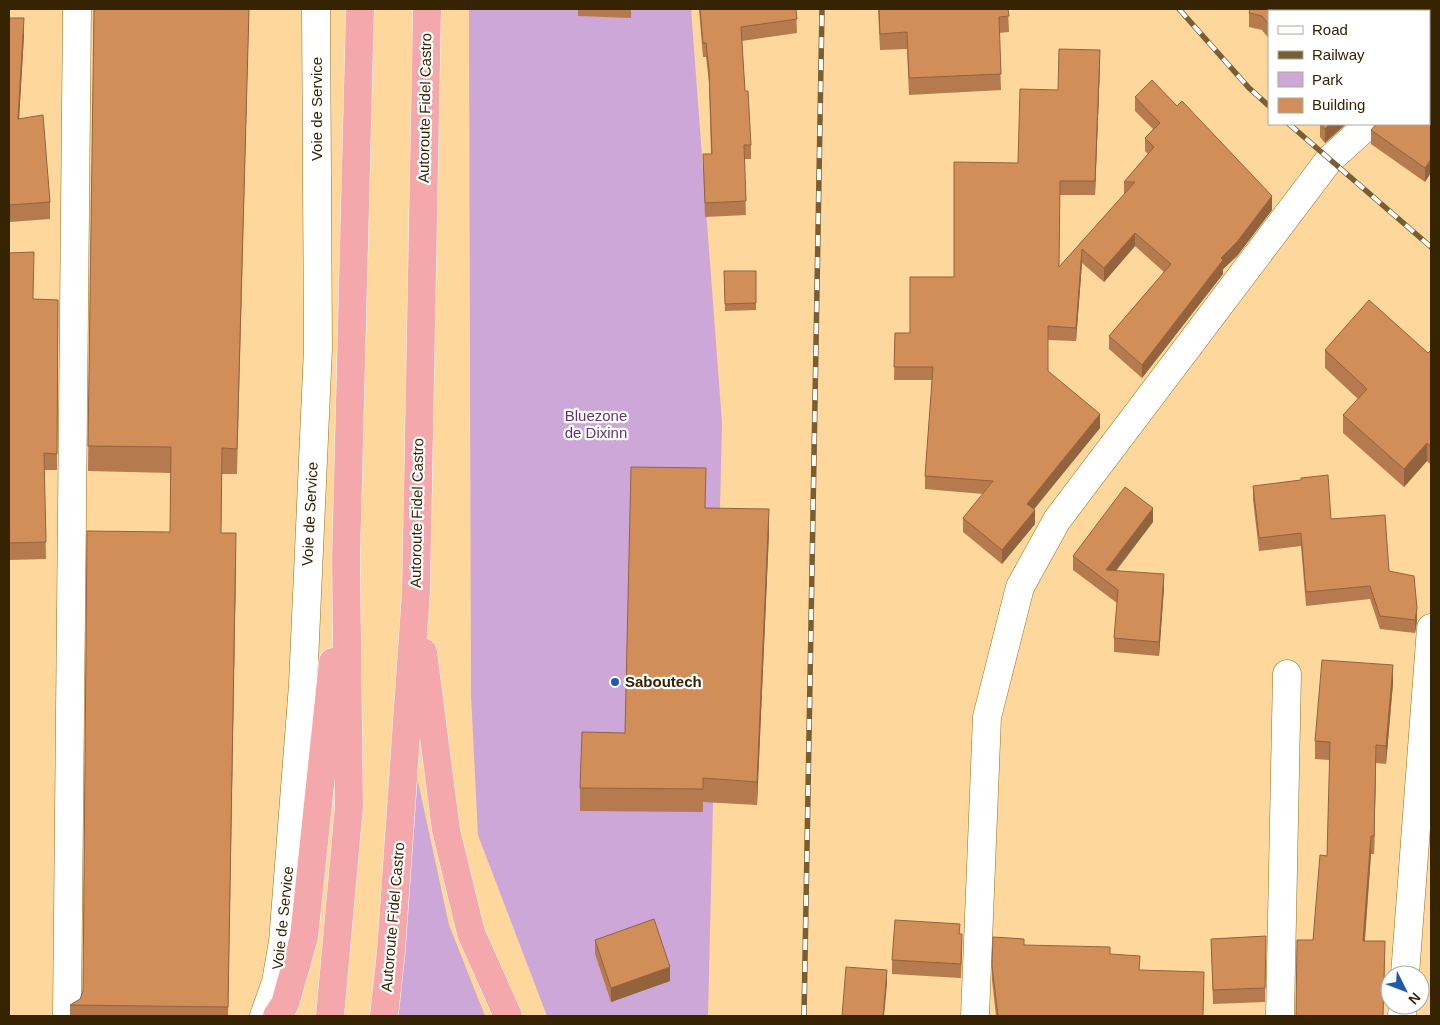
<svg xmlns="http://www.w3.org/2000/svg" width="1440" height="1025" font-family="Helvetica,sans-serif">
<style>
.green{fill:#cca7d8}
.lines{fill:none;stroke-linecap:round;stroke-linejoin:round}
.minor-casing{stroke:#996d1a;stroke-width:29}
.trunk-casing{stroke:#fff;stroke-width:29}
.minor{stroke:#fff;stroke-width:28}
.trunk{stroke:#f4a8ab;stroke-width:28}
.rail-casing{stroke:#785e35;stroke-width:5.5}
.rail{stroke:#fff;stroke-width:4;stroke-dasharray:11;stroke-linecap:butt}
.wall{fill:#b57a4d}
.shaded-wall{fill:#93633e}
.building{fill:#d28e59;stroke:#93633e}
.poi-dot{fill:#1f5bac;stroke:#fff;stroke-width:2}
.labels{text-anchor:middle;stroke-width:4.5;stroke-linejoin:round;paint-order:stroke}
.street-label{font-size:15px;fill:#362302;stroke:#fff}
.park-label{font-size:15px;fill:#643374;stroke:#fff}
.poi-label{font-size:15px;font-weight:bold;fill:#362302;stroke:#fff;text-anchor:start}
</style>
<rect width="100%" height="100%" fill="#fed79c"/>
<g class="green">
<polygon points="469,9 691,9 722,423 708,1016 547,1016 478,835 471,695"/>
<polygon points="414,763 449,925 485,1016 390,1016"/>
</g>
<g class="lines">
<g class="minor-casing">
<g id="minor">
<polyline points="1429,74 1431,72"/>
<polyline points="1405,975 1431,628"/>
<polyline points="67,1016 77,9"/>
<polyline points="264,1016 276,982 283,942 303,685 318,348 316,9"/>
<polyline points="975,1016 987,717 1020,587 1057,520 1329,160 1369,124"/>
<polyline points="1280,1016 1287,674"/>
<polyline points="1402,1016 1403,1005"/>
</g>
</g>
<g class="trunk-casing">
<g id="trunk">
<polyline points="423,652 446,830 471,933 508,1016"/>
<polyline points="277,1016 285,1004 304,937 333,662"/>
<polyline points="330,1016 349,806 346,559 360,9"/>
<polyline points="384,1016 391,951 416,592 427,9"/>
</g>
</g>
<use href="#minor" class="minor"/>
<use href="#trunk" class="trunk"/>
<g class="rail-casing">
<g id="rail">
<polyline points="1179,9 1249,88 1269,106"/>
<polyline points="1289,124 1431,247"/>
<polyline points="804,1016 822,9"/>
</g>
</g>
<use href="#rail" class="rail"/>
</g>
<g class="wall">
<polygon points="94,9 249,9 237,474 222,474 221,533 236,558 228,1016 70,1016 70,1005 80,999 83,991 170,532 171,473 88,471"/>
<polygon points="578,9 631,9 631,18 578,16"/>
<polygon points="699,9 796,9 797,33 742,41 745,91 751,145 751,159 744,159 746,215 705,217 703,154 711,154 709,83 706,57 703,57"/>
<polygon points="878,9 1008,9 1009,32 999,33 1001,90 909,95 907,49 880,50"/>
<polygon points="1269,11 1269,39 1262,30 1249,27 1249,13"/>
<polygon points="9,18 24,35 19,119 50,202 50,219 10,222"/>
<polygon points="1100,64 1095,195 1060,195 1059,267 1124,195 1124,182 1148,154 1145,151 1145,138 1153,129 1135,111 1135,97 1272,210 1237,256 1223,269 1223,274 1142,378 1109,349 1109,336 1164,272 1135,246 1104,282 1082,263 1076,341 1048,340 1048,371 1100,428 1033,509 1035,524 1002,564 963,532 963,518 983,494 925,489 925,476 932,380 894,380 895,333 910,333 954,277 1018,163 1058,90"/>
<polygon points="1320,124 1346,124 1325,143 1320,137"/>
<polygon points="1429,124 1425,182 1371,144 1371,130"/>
<polygon points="9,253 33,299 58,300 57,470 44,470 46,559 9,560"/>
<polygon points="724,271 756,271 756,310 725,311"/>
<polygon points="1325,350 1428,353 1431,350 1431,465 1427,461 1404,487 1343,433 1343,415 1358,399 1325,368"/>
<polygon points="1253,486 1331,519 1389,571 1417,621 1415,633 1380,629 1370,599 1306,606 1301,546 1259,551 1253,500"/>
<polygon points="706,508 769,532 757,805 703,802 703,812 580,811 580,788 625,733"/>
<polygon points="1153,522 1116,571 1164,588 1159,656 1114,652 1114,638 1117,603 1073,570 1073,556"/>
<polygon points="1393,683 1386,764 1376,763 1374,854 1371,854 1365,941 1385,959 1383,1016 1296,1016 1313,940 1327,856 1330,760 1315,759 1315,741"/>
<polygon points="960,934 962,948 961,978 892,974 892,960"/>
<polygon points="1266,936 1265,1002 1213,1004 1211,939"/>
<polygon points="595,940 670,981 611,1002 595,954"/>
<polygon points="1024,945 1110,954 1139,970 1203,1016 996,1016 992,980 992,966"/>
</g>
<g class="shaded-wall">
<polygon points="24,18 24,35 18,136 18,119"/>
<polygon points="1100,50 1100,64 1095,195 1095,181"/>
<polygon points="1330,124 1346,124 1325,143 1325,129"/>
<polygon points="1431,159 1431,173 1425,182 1425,168"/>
<polygon points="1272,196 1272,210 1237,256 1223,269 1223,274 1142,378 1142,365 1221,258"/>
<polygon points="10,205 10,222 9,246 9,229"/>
<polygon points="1135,233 1135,246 1104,282 1104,268"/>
<polygon points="1082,249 1082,263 1076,341 1076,328"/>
<polygon points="1100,414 1100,428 1027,518 1027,504"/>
<polygon points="1427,443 1427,461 1404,487 1404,469"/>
<polygon points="1153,508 1153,522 1107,582 1106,570"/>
<polygon points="769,509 769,532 757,805 757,782"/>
<polygon points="1035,510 1035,524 1002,564 1002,550"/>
<polygon points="236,533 236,558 228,1016"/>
<polygon points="1164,574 1164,588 1159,656 1159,642"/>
<polygon points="1417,608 1417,621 1415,633 1415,620"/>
<polygon points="1393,665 1393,683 1386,764 1386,746"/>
<polygon points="1376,745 1376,763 1374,854 1374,836"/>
<polygon points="1371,836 1371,854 1363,959 1363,941"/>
<polygon points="670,967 670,981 611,1002 611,988"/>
<polygon points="887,970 887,984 884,1016 883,1016"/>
</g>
<g class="building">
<polygon points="94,9 249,9 237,449 222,448 221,533 236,533 228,1007 70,1005 80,999 83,991 87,531 170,532 171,447 88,446"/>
<polygon points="700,9 796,9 797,19 741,27 745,91 748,91 751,145 744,145 746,201 705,203 703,154 712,154 709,69 706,43 703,43"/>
<polygon points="879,9 1008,9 1009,16 999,17 1001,74 909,78 907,32 880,34"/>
<polygon points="1250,9 1300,9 1302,11 1269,11 1269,25 1262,16 1249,13"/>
<polygon points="9,18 24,18 18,119 43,115 50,202 10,205 9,229"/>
<polygon points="1059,49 1100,50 1095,181 1060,181 1059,267 1135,182 1124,182 1154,147 1145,138 1160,123 1135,97 1152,80 1177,106 1182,101 1272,196 1237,242 1221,258 1223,260 1142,365 1109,336 1171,264 1135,233 1104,268 1082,249 1076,328 1048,326 1048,371 1100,414 1027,504 1035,510 1002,550 963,518 993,481 925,476 933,367 894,367 895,333 910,333 910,277 954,277 954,162 1018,163 1020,89 1058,90"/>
<polygon points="1429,82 1431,84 1431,159 1425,168 1371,130 1376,124 1429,124"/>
<polygon points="1321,124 1330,124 1325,129"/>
<polygon points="34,252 33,299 58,300 57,454 44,453 46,542 9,543 9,253"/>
<polygon points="724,271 756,271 756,303 725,304"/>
<polygon points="1369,300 1428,353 1431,350 1431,447 1427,443 1404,469 1343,415 1367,389 1325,350"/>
<polygon points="631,467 706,468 705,508 769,509 757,782 703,778 703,789 580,788 582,732 625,733"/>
<polygon points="1328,475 1331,519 1385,515 1389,571 1414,576 1417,608 1415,620 1380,616 1370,586 1306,592 1301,533 1259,538 1253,486 1301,480 1301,478"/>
<polygon points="1125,487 1153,508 1106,570 1164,574 1159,642 1114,638 1118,590 1073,556"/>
<polygon points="1322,660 1393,665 1386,746 1376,745 1374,836 1371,836 1363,941 1385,941 1383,1016 1296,1016 1297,940 1313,940 1320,855 1327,856 1330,742 1315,741"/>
<polygon points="654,919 670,967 611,988 595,940"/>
<polygon points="895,920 960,924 959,934 962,934 961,964 892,960"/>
<polygon points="1266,936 1265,988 1213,990 1211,939"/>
<polygon points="993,937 1024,939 1024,945 1110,947 1110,954 1140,956 1139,970 1204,972 1203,1016 998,1016 992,966"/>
<polygon points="846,967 887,970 883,1016 842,1016"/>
</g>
<circle class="poi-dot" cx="615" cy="682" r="5"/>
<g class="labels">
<g class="street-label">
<text transform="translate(425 108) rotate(-89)" y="5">Autoroute Fidel Castro</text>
<text transform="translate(317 109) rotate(-90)" y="5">Voie de Service</text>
<text transform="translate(417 513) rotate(-89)" y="5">Autoroute Fidel Castro</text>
<text transform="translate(310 514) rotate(-87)" y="5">Voie de Service</text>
<text transform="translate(393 917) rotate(-85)" y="5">Autoroute Fidel Castro</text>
<text transform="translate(283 918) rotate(-84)" y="5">Voie de Service</text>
</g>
<g class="park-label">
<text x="596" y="421">Bluezone<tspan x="596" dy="17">de Dixinn</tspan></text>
</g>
<g class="poi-label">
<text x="625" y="687">Saboutech</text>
</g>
</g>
<rect width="1440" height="1025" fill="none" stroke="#362302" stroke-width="20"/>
<rect x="1268" y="10" width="162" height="115" fill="#ffffff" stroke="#afa79a"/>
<rect x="1278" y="26" width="25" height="8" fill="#ffffff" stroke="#afa79a"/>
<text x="1312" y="35" font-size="15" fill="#362302">Road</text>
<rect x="1278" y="51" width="25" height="8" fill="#785e35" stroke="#afa79a"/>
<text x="1312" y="60" font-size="15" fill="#362302">Railway</text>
<rect x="1278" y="72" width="25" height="15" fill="#cca7d8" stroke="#afa79a"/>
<text x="1312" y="85" font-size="15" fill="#362302">Park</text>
<rect x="1278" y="98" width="25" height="15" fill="#d28e59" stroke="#afa79a"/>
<text x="1312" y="110" font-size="15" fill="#362302">Building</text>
<g transform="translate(1405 990) rotate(132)"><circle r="24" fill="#ffffff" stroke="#afa79a"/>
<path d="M0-4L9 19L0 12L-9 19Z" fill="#1f5bac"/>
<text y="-8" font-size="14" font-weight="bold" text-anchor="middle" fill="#362302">N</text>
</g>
</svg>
